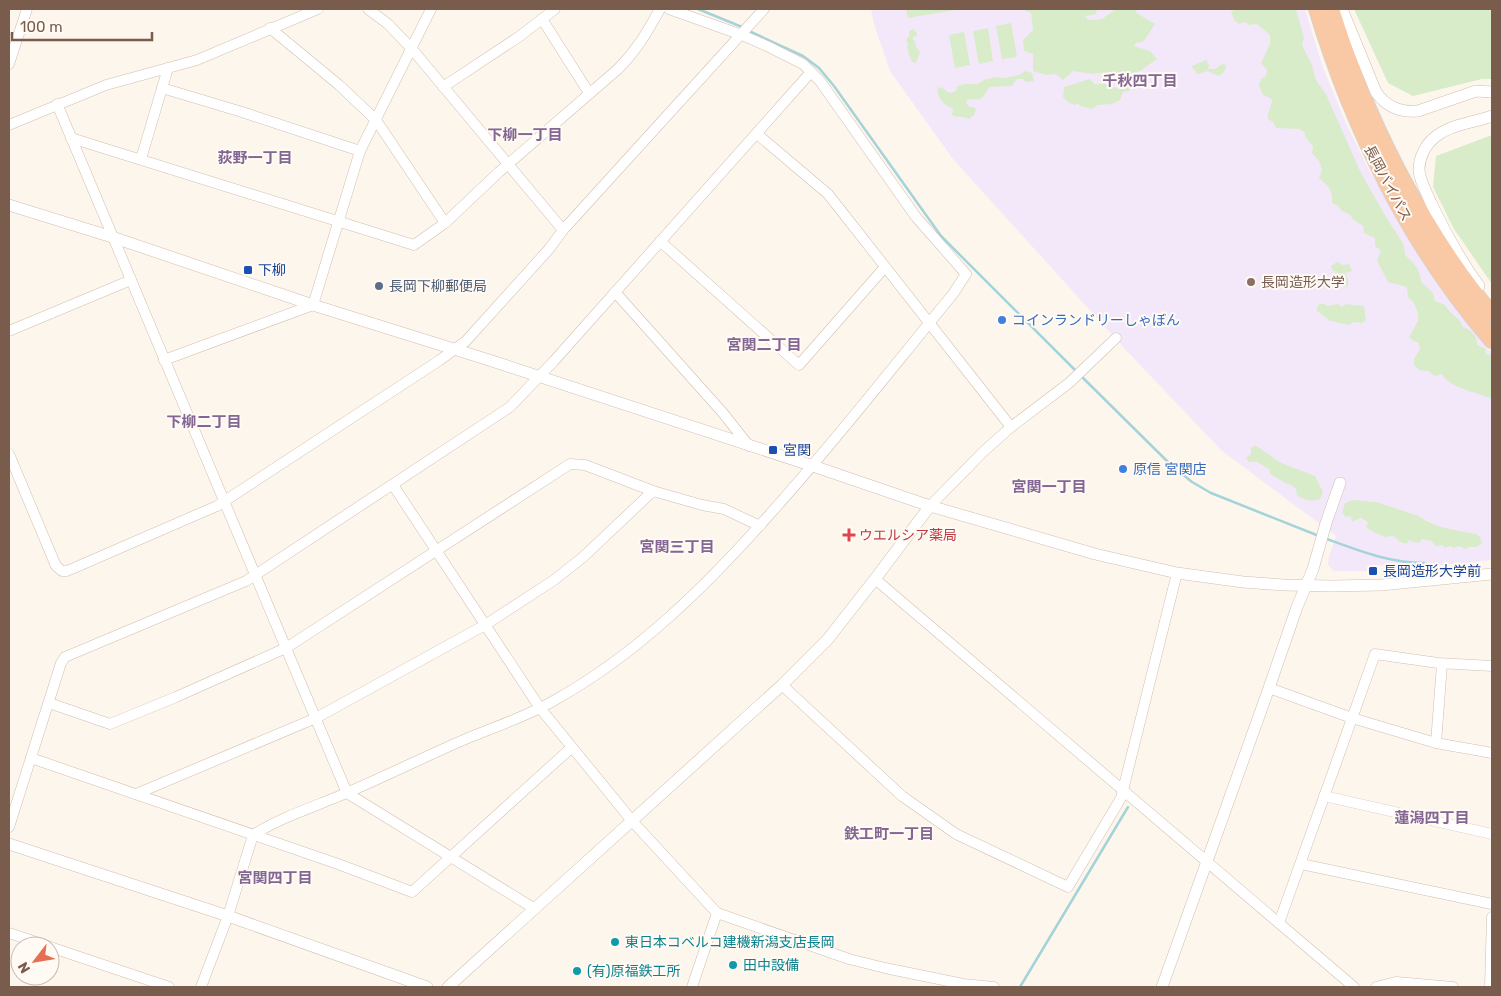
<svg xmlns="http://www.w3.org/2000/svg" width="1501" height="996" font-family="Rubik,'Noto Sans JP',sans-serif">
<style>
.education{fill:#f3e8fa}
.green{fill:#d8ecc9}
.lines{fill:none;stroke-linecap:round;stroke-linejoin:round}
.stream{stroke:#a5d3da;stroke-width:2.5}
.minor-casing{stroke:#d1beb0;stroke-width:11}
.tertiary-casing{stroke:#d1beb0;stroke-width:12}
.trunk-casing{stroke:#dad1cd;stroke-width:18}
.minor{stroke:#fff;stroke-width:10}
.tertiary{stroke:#fff;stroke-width:11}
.trunk{stroke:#f9c8a4;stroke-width:16}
.transit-dot{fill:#1a4fb4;stroke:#fffaf3;stroke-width:2}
.education-dot{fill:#8d6e63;stroke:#fffaf3;stroke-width:2}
.service-dot{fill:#5c6f8a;stroke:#fffaf3;stroke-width:2}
.shop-dot{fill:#3f7fe0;stroke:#fffaf3;stroke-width:2}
.health-dot{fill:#e0444e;stroke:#fffaf3;stroke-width:2}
.culture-dot{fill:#0f9aa8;stroke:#fffaf3;stroke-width:2}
.labels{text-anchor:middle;stroke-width:4;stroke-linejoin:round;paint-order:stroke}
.street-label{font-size:14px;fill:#7a5c4d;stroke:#fffaf3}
.transit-label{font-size:14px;fill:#164399;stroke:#fffaf3;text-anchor:start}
.education-label{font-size:14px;fill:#785e54;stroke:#fffaf3;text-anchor:start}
.service-label{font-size:14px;fill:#4e5e75;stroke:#fffaf3;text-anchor:start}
.shop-label{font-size:14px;fill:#366cbe;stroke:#fffaf3;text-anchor:start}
.health-label{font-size:14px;fill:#be3a42;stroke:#fffaf3;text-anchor:start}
.culture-label{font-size:14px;fill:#0d838f;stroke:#fffaf3;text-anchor:start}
.neighbourhood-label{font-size:15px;font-weight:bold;fill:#846695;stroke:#fffaf3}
</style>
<rect width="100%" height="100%" fill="#fdf6ec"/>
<polygon class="education" points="871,9 1305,9 1323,68 1346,123 1368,168 1423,260 1453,303 1492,353 1492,560 1422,567 1374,565 1370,569 1365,571 1334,571 1328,565 1329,556 1336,536 1221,450 1125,349 953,159 890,71 874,24"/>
<g class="green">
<polygon points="906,9 961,9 908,18"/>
<polygon points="1022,9 1097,9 1096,14 1085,16 1088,20 1102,19 1116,9 1138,9 1135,12 1155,24 1144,41 1136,43 1134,46 1150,51 1157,59 1140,71 1119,77 1109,72 1093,74 1073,71 1063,80 1056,74 1046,75 1033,71 1033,54 1024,51 1023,40 1033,30 1031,13"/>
<path d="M1235 9H1296L1304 38 1302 45 1312 65 1316 80 1326 94 1360 171 1386 217 1404 245 1405 255C1413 262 1421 271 1421 282L1433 293 1435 301 1445 305C1449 314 1460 317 1463 327 1472 330 1477 335 1477 345L1485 348 1486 354 1491 355 1492 399C1478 392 1450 389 1442 374L1434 376 1429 371 1419 370 1414 365V359L1420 349 1419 343 1412 340 1409 337 1418 321V313L1414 303 1408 297 1407 287 1388 282 1377 261 1381 251 1375 246V238L1364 233 1363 226 1354 220 1349 214 1342 211 1338 206 1332 203C1333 190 1328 186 1319 178L1322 170 1319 161 1312 153 1313 146 1306 138 1304 132 1299 129 1276 128 1273 122 1268 119C1267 111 1272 107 1272 99L1263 95 1259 85 1261 79 1266 76 1267 70 1261 63 1270 44V35L1257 24 1249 25 1245 22 1239 24 1235 21 1231 13Z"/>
<polygon points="1354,9 1492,9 1492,79 1482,79 1413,96 1388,83"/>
<polygon points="1011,23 1017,57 1002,59 996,26"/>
<polygon points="988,28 993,61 979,64 973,31"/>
<path d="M914 29 917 33V36L913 37V40L915 41 916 47 920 52 916 63 912 62C910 56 906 50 908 43L906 40 909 36V31Z"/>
<polygon points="964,32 970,65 955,68 949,35"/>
<path d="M1206 60 1209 65 1208 69H1215L1222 64 1226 65C1226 70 1223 74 1218 76L1208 71 1198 74 1193 69 1192 66Z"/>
<path d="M1026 71 1032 73 1034 81 1026 82 1023 79H1017L1012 86 990 87C980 98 986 101 968 99L966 103 970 107H974L976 110 974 115 969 119C963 116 958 118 952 115L953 108C945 107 937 97 937 89L942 87 947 92 951 93 957 90 956 87 964 84H978L986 79 996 77 1004 78 1019 75Z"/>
<polygon points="1090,79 1094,84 1106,84 1118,89 1123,86 1128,86 1130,91 1123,92 1120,100 1112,104 1097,105 1093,109 1080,106 1078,103 1075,105 1069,103 1063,97 1064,87"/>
<polygon points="1492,135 1492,284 1454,229 1433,187 1436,156"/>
<polygon points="1337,262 1343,265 1349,264 1352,270 1350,272 1345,273 1348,279 1348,285 1345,287 1343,284 1339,286 1334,278 1334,273 1338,272 1333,271 1331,266"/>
<polygon points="1319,304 1324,304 1327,306 1338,304 1342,307 1344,305 1350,304 1354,306 1357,305 1364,306 1366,320 1362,323 1353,322 1349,325 1330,321 1316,310"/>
<path d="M1255 445 1281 463 1315 476 1323 492 1320 499C1312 502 1303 500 1297 495L1296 489 1290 484H1287L1270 474V470L1257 462H1249L1246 458 1251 454V448Z"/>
<path d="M1353 500 1376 502 1419 516C1431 527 1460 531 1476 534L1480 537 1482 543 1477 547H1469L1465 549 1459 546 1453 548 1451 546 1444 548 1443 545 1436 546 1431 541 1422 539 1419 543 1413 542 1410 540 1406 544 1400 542 1394 536 1384 537 1366 528 1368 522 1361 518 1352 522 1351 516 1346 517 1342 513 1345 503Z"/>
</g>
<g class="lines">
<g class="stream">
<polyline points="698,9 742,27"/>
<polyline points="749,31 803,56 819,68 834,86 941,236 1077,372"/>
<polyline points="1081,376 1170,464 1192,482 1211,493 1319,536"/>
<path d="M1324 538C1357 550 1389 563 1424 563"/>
<polyline points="1020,987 1128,807"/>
</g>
<g class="minor-casing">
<g id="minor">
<polyline points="368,9 388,24 412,49 563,230"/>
<polyline points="542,19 589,93"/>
<polyline points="270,28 339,85 376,120 445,223"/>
<polyline points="9,64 27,9"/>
<polyline points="443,87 520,36 555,9"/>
<polyline points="162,88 242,112 360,151"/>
<polyline points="57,104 347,793 535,909"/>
<polyline points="9,125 106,85 197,60 318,9"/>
<polyline points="757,134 828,194 1011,427 984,451 930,506"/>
<path d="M71 138 414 245 445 223 499 172 618 69C638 49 647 32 660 9"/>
<polyline points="141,159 168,68"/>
<polyline points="660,241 799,365 885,267"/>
<polyline points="615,292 723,413 749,446"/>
<polyline points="9,331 131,280"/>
<polyline points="164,360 313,305 360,151 431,9"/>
<polyline points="1011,427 1069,383 1116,338"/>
<polyline points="9,454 56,566 62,571 67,571 217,506 440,360 466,341 549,249 563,230 764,9"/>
<polyline points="393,485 540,708 633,822 717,913 849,959 885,968 963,984 994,987"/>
<polyline points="875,579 1354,987"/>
<polyline points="782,685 902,796 956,834 1068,887 1121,798 1177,573"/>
<polyline points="1269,688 1352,718 1436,743 1492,753"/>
<polyline points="49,703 110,724 176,697 286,648 570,464 585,465 653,491 702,505 724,509 760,526"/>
<polyline points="1436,743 1442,664"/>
<polyline points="31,758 338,864 412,892 571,748"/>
<polyline points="136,794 316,718 485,625 554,580 582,558 653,491"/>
<polyline points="1324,796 1492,834"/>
<polyline points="9,827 61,663 65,657 246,581 510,407 554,361 811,72"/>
<polyline points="1301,864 1492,904"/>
<polyline points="1279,923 1375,654 1438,663 1492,666"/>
<polyline points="9,933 48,946"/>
<polyline points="50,947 169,987"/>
<path d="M201 987 228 916 253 835C281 817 314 807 344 794 386 776 426 756 468 738 497 726 528 716 555 700 639 653 707 585 770 514 834 443 892 368 953 294L966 274 916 217 820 81 803 64 767 46 742 35 669 9"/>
<polyline points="692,987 717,913"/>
<polyline points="1376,987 1396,982 1453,987"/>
<polyline points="1490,987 1492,917"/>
</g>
</g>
<g class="tertiary-casing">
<g id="tertiary">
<path d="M1342 9 1376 92C1385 106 1401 113 1418 111L1476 91 1492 92"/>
<polyline points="9,205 112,237 313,305 489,360 813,466 930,506 1095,554 1177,573 1243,582 1284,585 1332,586 1381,585 1492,574"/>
<path d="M1479 286C1460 260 1445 232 1431 203 1427 193 1420 182 1419 170 1419 158 1425 145 1435 137 1451 124 1473 123 1492 116"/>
<polyline points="9,844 228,916 427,987"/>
<polyline points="448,987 782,685 828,639 875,579 930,506"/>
<polyline points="1162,987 1269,688 1297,607 1313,569 1326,523 1340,483"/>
</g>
</g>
<g class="trunk-casing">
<g id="trunk">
<path d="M1317 9C1353 128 1410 245 1492 340"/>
<path d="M1331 9C1363 113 1421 231 1492 315"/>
</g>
</g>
<use href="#minor" class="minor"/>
<use href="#tertiary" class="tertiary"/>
<use href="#trunk" class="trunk"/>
</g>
<g class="transit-dot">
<rect x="243" y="265" width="10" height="10" rx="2.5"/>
<rect x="768" y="445" width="10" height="10" rx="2.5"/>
<rect x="1368" y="566" width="10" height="10" rx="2.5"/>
</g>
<circle class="education-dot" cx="1251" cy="282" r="5"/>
<circle class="service-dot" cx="379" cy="286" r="5"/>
<g class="shop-dot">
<circle cx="1002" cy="320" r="5"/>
<circle cx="1123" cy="469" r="5"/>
</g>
<path class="health-dot" d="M846.5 527.5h5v5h5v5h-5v5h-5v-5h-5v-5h5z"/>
<g class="culture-dot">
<circle cx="615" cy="942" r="5"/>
<circle cx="733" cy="965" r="5"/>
<circle cx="577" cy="971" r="5"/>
</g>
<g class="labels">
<g class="street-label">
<text transform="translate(1388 183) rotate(62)" y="5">長岡バイパス</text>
</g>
<g class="transit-label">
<text x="258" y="275">下柳</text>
<text x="783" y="455">宮関</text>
<text x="1383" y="576">長岡造形大学前</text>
</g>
<g class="education-label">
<text x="1261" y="287">長岡造形大学</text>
</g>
<g class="service-label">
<text x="389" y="291">長岡下柳郵便局</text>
</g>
<g class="shop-label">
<text x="1012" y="325">コインランドリーしゃぼん</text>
<text x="1133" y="474">原信 宮関店</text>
</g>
<g class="health-label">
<text x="859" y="540">ウエルシア薬局</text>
</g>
<g class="culture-label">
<text x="625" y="947">東日本コベルコ建機新潟支店長岡</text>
<text x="743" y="970">田中設備</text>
<text x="587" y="976">(有)原福鉄工所</text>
</g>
<g class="neighbourhood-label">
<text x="1140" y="86">千秋四丁目</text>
<text x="525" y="140">下柳一丁目</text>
<text x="255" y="163">荻野一丁目</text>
<text x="764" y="350">宮関二丁目</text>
<text x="204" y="427">下柳二丁目</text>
<text x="1049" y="492">宮関一丁目</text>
<text x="677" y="552">宮関三丁目</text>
<text x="1432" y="823">蓮潟四丁目</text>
<text x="889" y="839">鉄工町一丁目</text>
<text x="275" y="883">宮関四丁目</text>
</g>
</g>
<rect width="1501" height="996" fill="none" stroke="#7a5c4d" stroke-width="20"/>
<g transform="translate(35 961) rotate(239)"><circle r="24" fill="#fffaf3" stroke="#cabbb1"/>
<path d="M0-4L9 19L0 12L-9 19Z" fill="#e76f51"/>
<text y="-8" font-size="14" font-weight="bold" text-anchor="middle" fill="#7a5c4d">N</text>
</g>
<path d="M12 32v8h140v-8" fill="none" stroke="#7a5c4d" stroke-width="2.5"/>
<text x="20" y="32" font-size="15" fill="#7a5c4d" stroke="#fffaf3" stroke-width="4" paint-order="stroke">100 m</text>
</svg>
